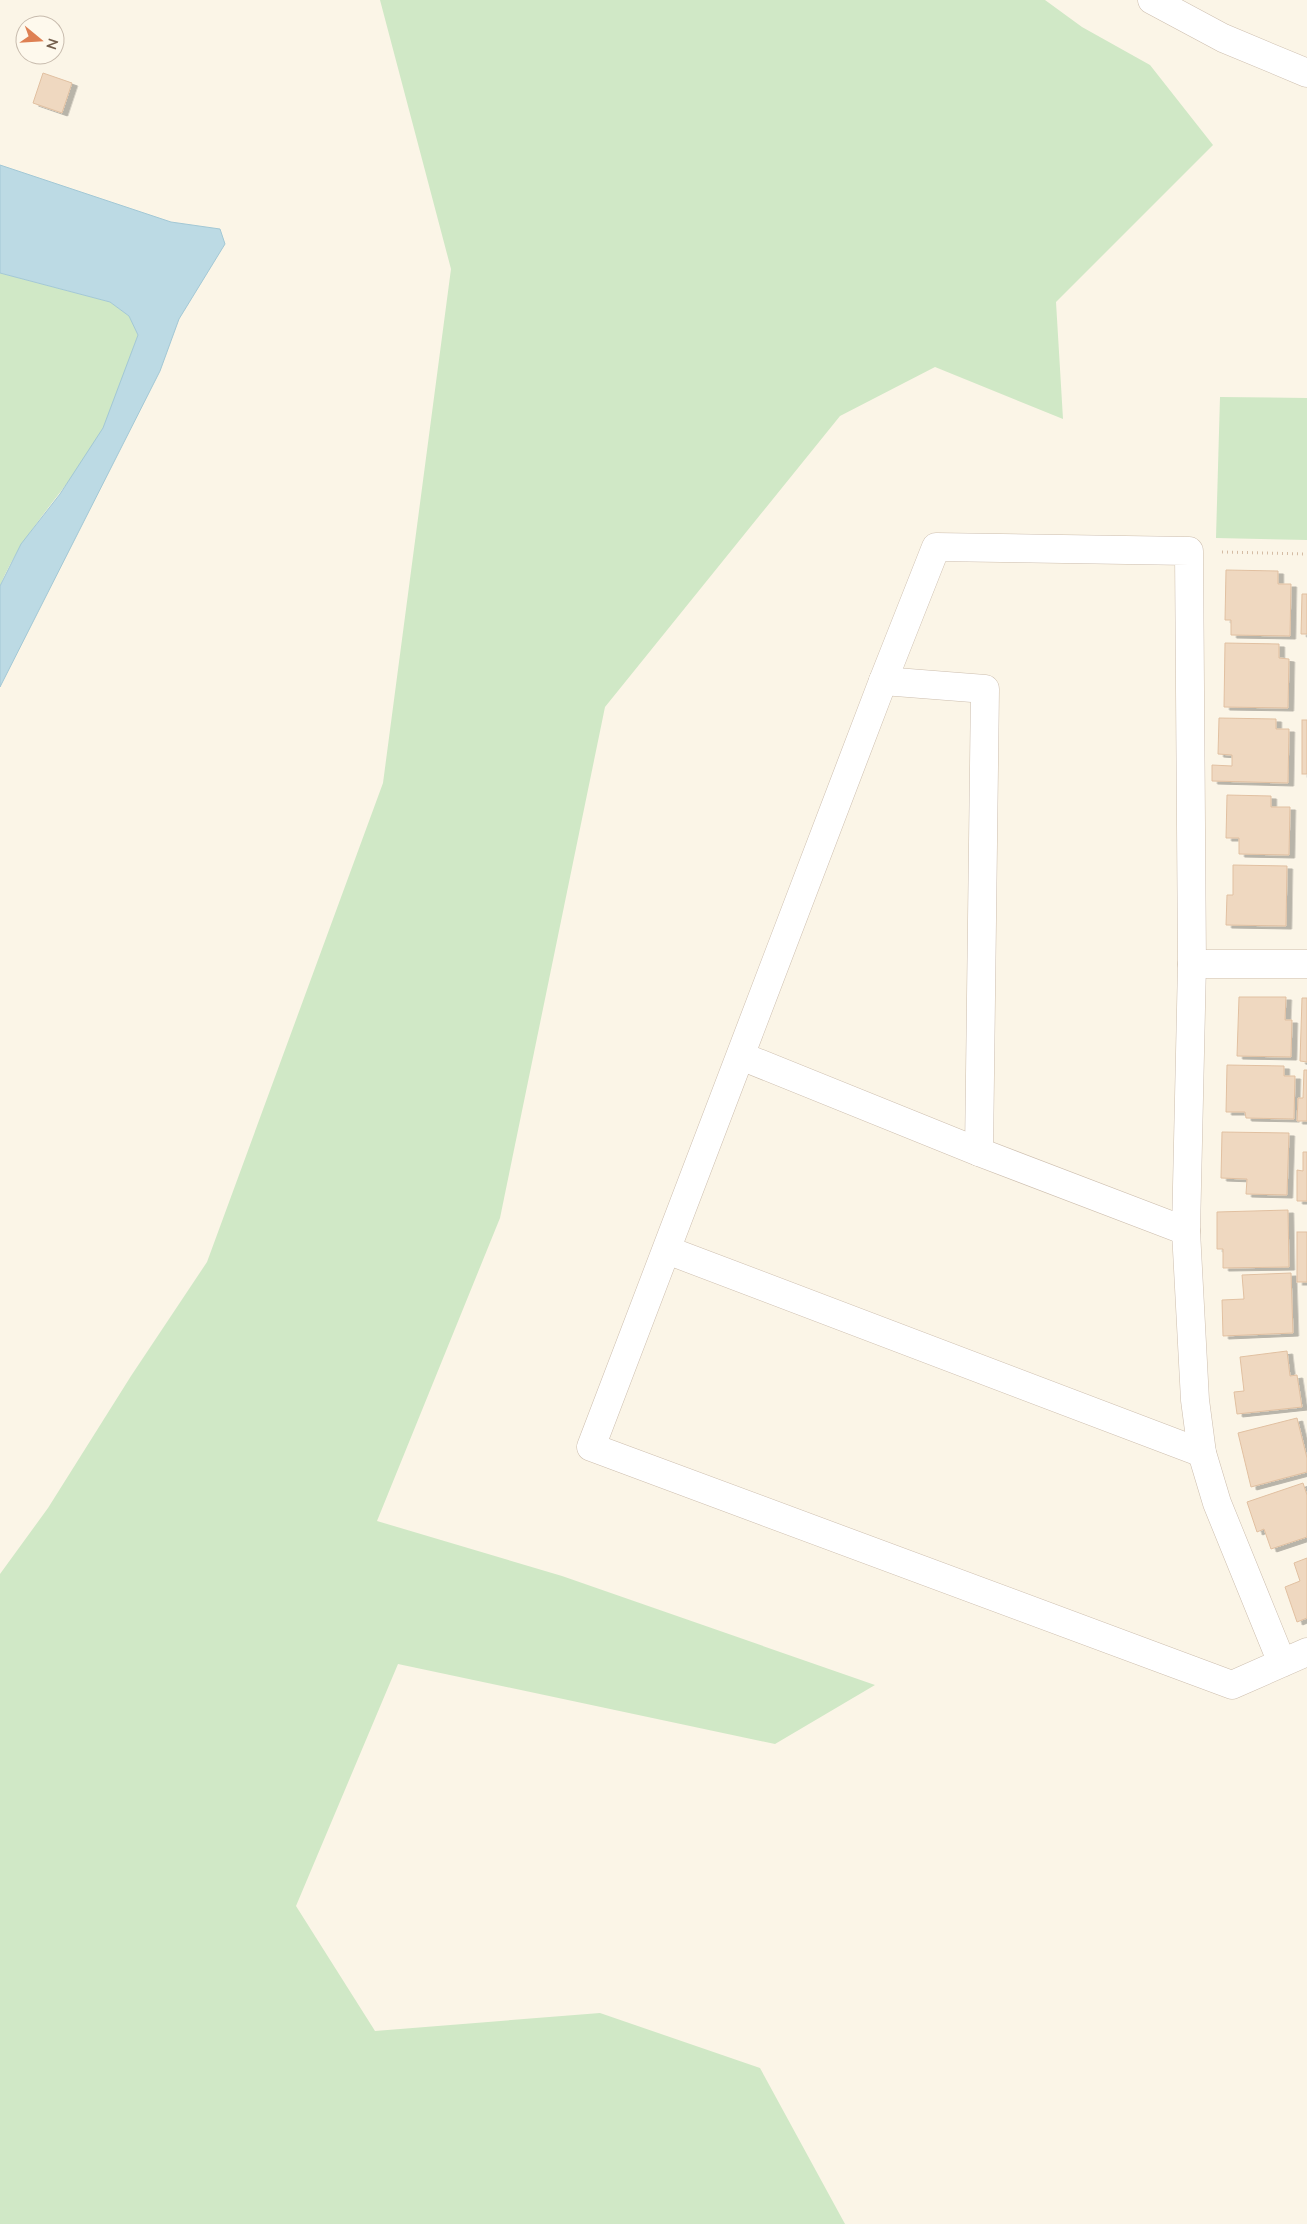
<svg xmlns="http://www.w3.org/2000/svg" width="1307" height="2224" font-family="'Nunito Sans',sans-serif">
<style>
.green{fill:#d0e8c6}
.water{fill:#bcdae4;stroke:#a3c8d5}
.building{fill:#efd8c0;stroke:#e1c0a1;filter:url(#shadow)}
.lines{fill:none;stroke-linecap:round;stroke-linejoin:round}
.street-casing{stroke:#cdbeae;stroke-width:29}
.path{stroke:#d4bba3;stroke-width:3;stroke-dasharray:1 4;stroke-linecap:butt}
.street{stroke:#fff;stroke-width:28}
</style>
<defs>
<filter id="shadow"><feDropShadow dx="5.5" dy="3" stdDeviation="0" flood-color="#0004"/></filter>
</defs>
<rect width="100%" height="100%" fill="#fbf5e7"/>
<g class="green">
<polygon points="380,0 1045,0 1082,27 1150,65 1213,145 1056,302 1063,419 935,367 840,416 605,707 500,1218 377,1521 562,1576 875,1685 775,1744 398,1664 296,1906 375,2031 600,2013 760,2068 845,2224 0,2224 0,1574 48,1508 131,1376 207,1262 383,783 451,269"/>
<path d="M0 273 110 302 129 316 138 335C127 364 116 403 103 429 73 485 24 527 0 586Z"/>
<polygon points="1220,397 1307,398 1307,540 1216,538"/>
</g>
<polygon class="water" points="0,165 171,222 220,229 225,244 179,319 160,371 0,687 0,586 21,544 60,494 103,428 138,335 129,316 110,302 0,273"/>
<g class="building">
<polygon points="43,73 72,83 62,113 33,103"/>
<polygon points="1226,570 1278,571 1278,584 1291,584 1290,636 1231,635 1231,620 1225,620"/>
<polygon points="1302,594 1307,594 1307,634 1301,634"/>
<polygon points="1225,643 1279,644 1279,658 1289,659 1288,708 1224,707"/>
<polygon points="1219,718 1276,719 1276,729 1289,729 1288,783 1212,781 1212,765 1232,766 1232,755 1218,754"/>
<rect x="1302" y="720" width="5" height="54"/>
<polygon points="1227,795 1271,796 1271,807 1290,807 1289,855 1239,854 1239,838 1226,838"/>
<polygon points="1233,865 1287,866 1286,926 1226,925 1227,895 1233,895"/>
<polygon points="1239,997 1286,997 1285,1020 1292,1020 1291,1057 1237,1056"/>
<polygon points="1302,998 1307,998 1307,1062 1300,1061"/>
<polygon points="1227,1065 1284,1066 1284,1076 1295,1076 1294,1119 1246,1118 1245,1112 1226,1112"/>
<polygon points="1304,1070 1307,1070 1307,1121 1297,1121 1298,1098 1303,1098"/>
<polygon points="1222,1132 1289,1133 1287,1195 1246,1194 1247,1179 1221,1178"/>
<polygon points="1303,1152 1307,1152 1307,1201 1297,1201 1297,1170 1303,1171"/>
<polygon points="1288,1210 1289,1267 1223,1268 1223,1249 1217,1249 1217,1212"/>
<rect x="1297" y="1232" width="10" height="50"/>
<polygon points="1291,1273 1293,1333 1223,1336 1222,1300 1244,1299 1242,1275"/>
<polygon points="1287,1351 1290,1376 1297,1375 1302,1407 1237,1414 1234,1392 1244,1391 1240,1357"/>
<polygon points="1297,1418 1307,1458 1307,1472 1251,1487 1238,1433"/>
<polygon points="1303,1483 1307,1495 1307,1537 1271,1549 1264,1529 1257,1532 1247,1502"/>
<polygon points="1307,1558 1307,1618 1297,1622 1285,1587 1300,1581 1294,1563"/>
</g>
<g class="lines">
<g class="street-casing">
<g id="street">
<polyline points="1152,0 1223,38 1307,73"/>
<polyline points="883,681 985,689 979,1152"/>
<polyline points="1192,964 1307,964"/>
<polyline points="741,1056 979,1152 1186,1231"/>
<polyline points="667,1250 1202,1453"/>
<polyline points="1282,1663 1217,1503 1202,1453 1195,1400 1186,1231 1192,964 1189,551 936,547 883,681 591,1447 1232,1685 1307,1652"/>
</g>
</g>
<polyline class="path" points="1222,552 1307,554"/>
<use href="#street" class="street"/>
</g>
<g transform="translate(40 40) rotate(108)"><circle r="24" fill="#fef9ed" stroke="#c7bbad"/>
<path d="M0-4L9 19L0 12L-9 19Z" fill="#de8053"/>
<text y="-8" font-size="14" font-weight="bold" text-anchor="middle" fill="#745f4d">N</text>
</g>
</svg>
